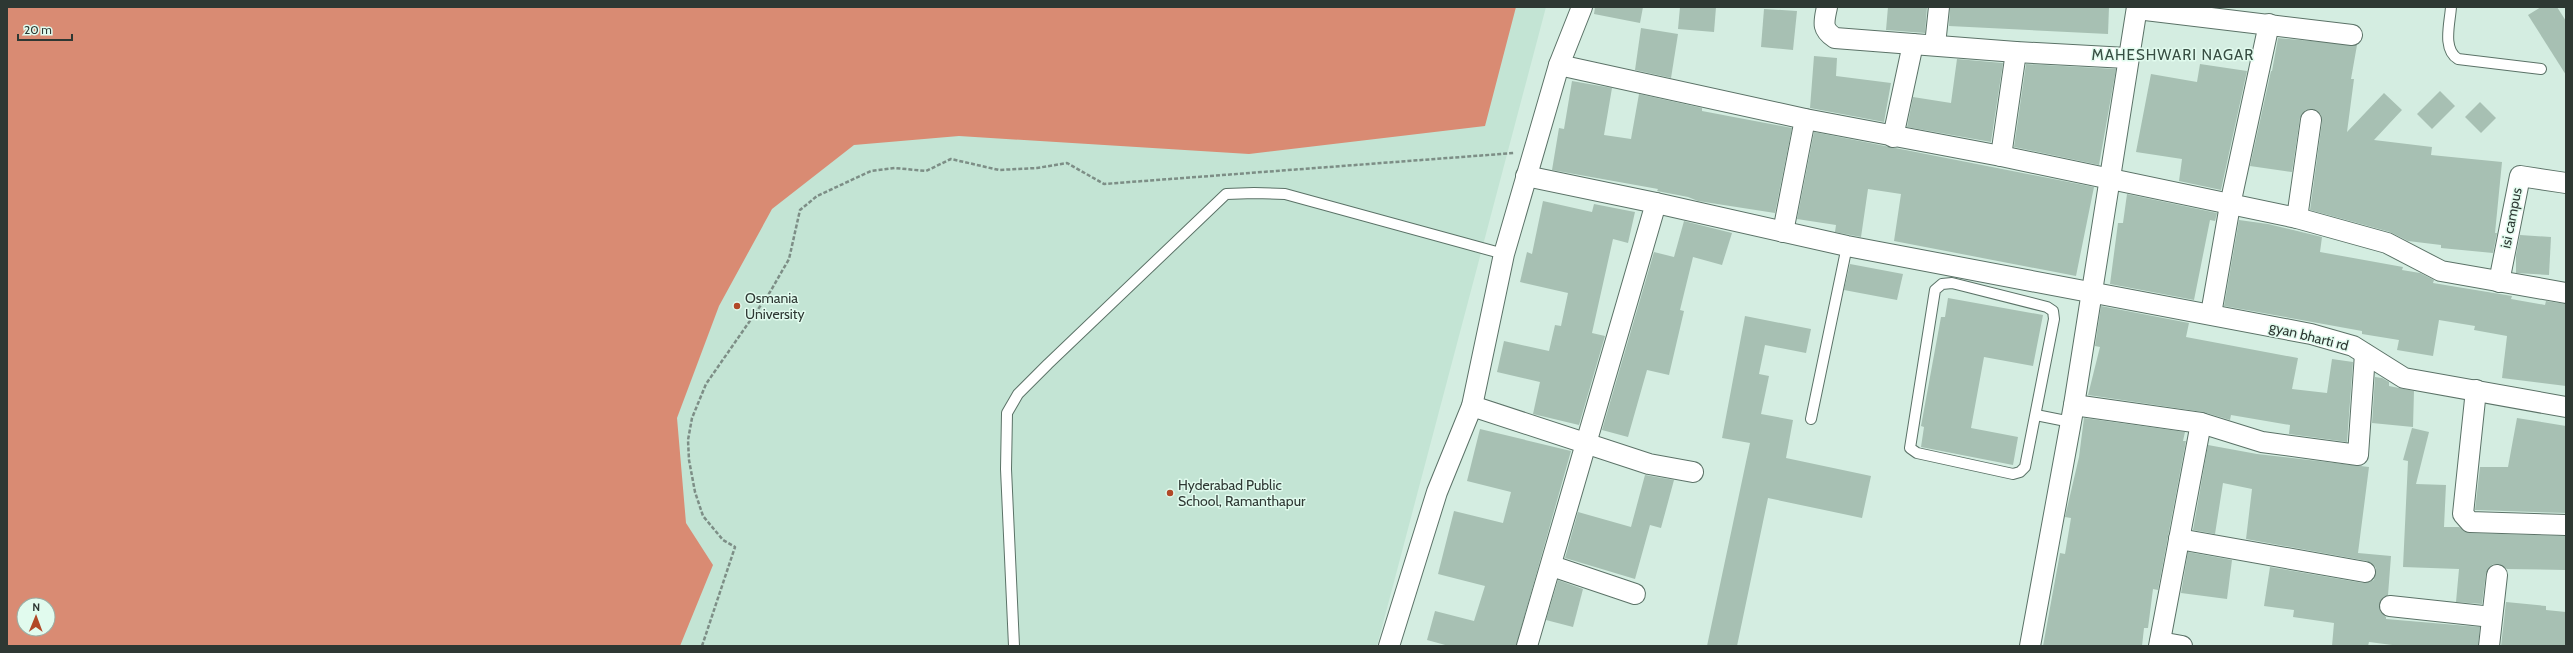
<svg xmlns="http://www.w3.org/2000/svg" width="2573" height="653" font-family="Cabin,sans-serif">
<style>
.built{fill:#c3e4d4;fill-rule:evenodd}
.forest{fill:#d98b73;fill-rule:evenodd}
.building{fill:#a7c0b3}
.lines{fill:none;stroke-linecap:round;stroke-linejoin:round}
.lane-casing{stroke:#5b7267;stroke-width:12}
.street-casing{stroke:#5b7267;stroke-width:22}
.path{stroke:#7d8e86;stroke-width:2.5;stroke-dasharray:4 2;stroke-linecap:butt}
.lane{stroke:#fff;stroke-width:10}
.street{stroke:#fff;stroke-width:20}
.poi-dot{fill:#b14928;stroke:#e1fbee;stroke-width:1.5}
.labels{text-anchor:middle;stroke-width:3;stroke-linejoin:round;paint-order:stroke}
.street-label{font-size:14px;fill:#2e3833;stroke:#e1fbee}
.poi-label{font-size:14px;fill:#2e3833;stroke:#e1fbee;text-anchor:start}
.neighbourhood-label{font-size:15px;letter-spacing:1px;fill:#384e43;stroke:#e1fbee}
</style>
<rect width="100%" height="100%" fill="#d4ede1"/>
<path class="built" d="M7 7H1546L1377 646H7ZM24 605H48V629H24Z"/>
<path class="forest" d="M7 7H1516L1485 126 1249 154 959 136 854 145 772 209 719 306 677 418 686 523 713 565 680 646H7ZM24 605H48V629H24Z"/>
<g class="building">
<polygon points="1595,7 1643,7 1640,23 1594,14"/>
<polygon points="1680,7 1716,7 1714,32 1678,29"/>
<polygon points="1888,7 1927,7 1925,33 1886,30"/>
<polygon points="1950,7 2109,7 2108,34 1949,26"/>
<polygon points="2541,7 2557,7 2566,21 2566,75 2528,15"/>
<polygon points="1764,9 1797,11 1793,50 1761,47"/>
<polygon points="1641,28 1678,34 1671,78 1635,70"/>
<polygon points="2278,38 2357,45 2351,79 2354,79 2347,132 2384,93 2402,110 2374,140 2432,147 2431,155 2502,162 2495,233 2497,233 2493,253 2441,248 2441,245 2408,241 2390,232 2310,210 2322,122 2321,115 2313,109 2306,110 2300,118 2292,172 2250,166 2271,71 2272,71"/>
<polygon points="1814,56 1837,58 1836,76 1891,83 1884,122 1810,108"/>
<polygon points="1957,59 2003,63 1991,142 1907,127 1913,97 1951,103"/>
<polygon points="2026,64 2116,69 2099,165 2014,147"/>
<polygon points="2200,64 2247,71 2221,190 2179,181 2182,159 2136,152 2151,74 2197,82"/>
<polygon points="1572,81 1612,88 1604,135 1631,139 1639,94 1702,108 1702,111 1792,128 1775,213 1698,201 1688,197 1657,191 1658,189 1552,170 1559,128 1564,129"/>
<polygon points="2440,91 2455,106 2432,129 2417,114"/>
<polygon points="2480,102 2496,118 2481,133 2465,117"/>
<polygon points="1814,132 2094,187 2076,276 1894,241 1901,194 1868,189 1861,237 1835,232 1836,225 1797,219"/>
<polygon points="2127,194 2217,213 2215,221 2210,220 2194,300 2110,284 2118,223 2123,223"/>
<polygon points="1543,201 1592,212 1594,204 1635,212 1628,243 1613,239 1592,333 1605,336 1579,425 1533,414 1540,382 1497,372 1504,341 1549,351 1555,325 1561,326 1568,293 1520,282 1527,252 1532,254"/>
<polygon points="2239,220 2268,224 2322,237 2320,252 2403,267 2402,270 2420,273 2434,280 2433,283 2512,296 2511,299 2545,305 2546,301 2566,304 2566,386 2502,378 2507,336 2474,330 2475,326 2439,320 2433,356 2397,350 2399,340 2362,334 2362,331 2224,306"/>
<polygon points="1684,221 1732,233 1722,265 1693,257 1680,310 1684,311 1669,375 1647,370 1628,437 1602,430 1654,252 1674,257"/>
<polygon points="2520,235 2551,237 2549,275 2516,273 2516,255"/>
<polygon points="1850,264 1903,274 1897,300 1844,290"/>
<polygon points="1948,298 2043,315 2033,366 1984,357 1971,428 2018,437 2013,465 1921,447 1924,427 1921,426 1941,317 1945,317"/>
<polygon points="2101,306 2189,323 2186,337 2298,358 2292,389 2327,393 2332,359 2353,362 2347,442 2289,434 2290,425 2231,415 2230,420 2203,412 2088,395 2100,347 2095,346"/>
<polygon points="1745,316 1811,329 1806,353 1765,345 1759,374 1769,376 1761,414 1793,420 1786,458 1871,476 1862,518 1768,498 1737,646 1707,646 1750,443 1722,438"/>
<polygon points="2375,377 2382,378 2389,382 2389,386 2414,391 2413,427 2372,423"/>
<polygon points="2084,418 2185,432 2183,441 2186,441 2158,590 2153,589 2148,628 2144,628 2142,646 2043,646 2060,553 2065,554 2071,518 2065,517 2079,457"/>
<polygon points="2517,418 2566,426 2566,513 2475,510 2480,467 2508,467"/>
<polygon points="2412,428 2429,432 2416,484 2446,485 2444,527 2459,527 2470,533 2566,536 2566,570 2507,569 2499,564 2493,564 2486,573 2482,604 2456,602 2459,569 2403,567 2408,461 2403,460"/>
<polygon points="1480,429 1571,451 1516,646 1449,646 1427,640 1435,611 1474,621 1485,586 1438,574 1454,511 1503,523 1511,492 1467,481"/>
<polygon points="2208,445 2257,454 2369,467 2358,553 2391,556 2388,595 2381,600 2380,611 2386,617 2386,619 2480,627 2478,646 2400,646 2369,642 2368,646 2332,646 2334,623 2293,617 2294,610 2264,606 2270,567 2363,583 2374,580 2376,568 2367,561 2246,539 2252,489 2223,483 2215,534 2193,530"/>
<polygon points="1645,475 1674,480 1661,528 1650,525 1635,579 1565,558 1578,512 1631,527"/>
<polygon points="2188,552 2232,560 2227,599 2181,593"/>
<polygon points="1558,580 1583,589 1573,627 1546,620"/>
<polygon points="2506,602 2546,606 2546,610 2566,612 2566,646 2501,646"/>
</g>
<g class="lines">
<g class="lane-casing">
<g id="lane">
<path d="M2451 7C2450 23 2442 49 2458 59L2541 69"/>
<polygon points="1952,283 2047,307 2053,311 2054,319 2025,467 2020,472 2013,474 1917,453 1910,448 1935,290 1942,284"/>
<polyline points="2036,415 2071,422"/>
<polyline points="1811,419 1847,246"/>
<polyline points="1014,646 1006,469 1007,413 1018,394 1048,364 1226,194 1254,193 1285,194 1504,254"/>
</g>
</g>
<g class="street-casing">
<g id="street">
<path d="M1827 7C1824 22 1821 29 1835 38L2016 52 2127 58"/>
<polyline points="2137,9 2352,35"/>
<polyline points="1935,45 1939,7"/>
<polyline points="1559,65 1805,119 2001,156 2297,218 2387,243 2441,271 2566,293"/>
<polyline points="1893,137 1913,44"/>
<polyline points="2001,156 2016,52"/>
<polyline points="1526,176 1656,203 1847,246 2311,334 2353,346 2404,378 2566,407"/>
<polyline points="2297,218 2311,120"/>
<polyline points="1783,232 1805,119"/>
<polyline points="2499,282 2520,176 2566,183"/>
<polyline points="2211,314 2230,205 2269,24"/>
<polyline points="2476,390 2463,514 2470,522 2566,525"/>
<polyline points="2074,405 2201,423 2262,442 2358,455 2365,354"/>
<polyline points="1472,406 1649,464 1693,472"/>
<polyline points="2179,539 2365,572"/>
<polyline points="1552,566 1635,594"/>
<polyline points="2390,606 2492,617"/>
<polyline points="2160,642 2182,646"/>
<polyline points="1389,646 1437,492 1472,406 1504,254 1559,65 1582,7"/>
<polyline points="1527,646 1656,203"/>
<polyline points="2030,646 2074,405 2137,7"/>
<polyline points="2159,646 2201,423"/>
<polyline points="2489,646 2497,575"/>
</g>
</g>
<polyline class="path" points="702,646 735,547 723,540 703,516 695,492 689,460 688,440 692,418 706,384 770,292 789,259 800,210 817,196 871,171 895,168 926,171 951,159 999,170 1037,168 1067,163 1104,184 1514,153"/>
<use href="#lane" class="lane"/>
<use href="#street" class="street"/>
</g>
<g class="poi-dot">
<circle cx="737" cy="306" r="4"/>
<circle cx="1170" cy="493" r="4"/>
</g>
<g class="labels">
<g class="street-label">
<text transform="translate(2511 218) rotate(-79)" y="5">isi campus</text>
<text transform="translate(2309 336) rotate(14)" y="5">gyan bharti rd</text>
</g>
<g class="poi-label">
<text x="745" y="303">Osmania<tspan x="745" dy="16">University</tspan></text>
<text x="1178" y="490">Hyderabad Public<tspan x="1178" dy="16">School, Ramanthapur</tspan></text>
</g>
<g class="neighbourhood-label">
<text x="2173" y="60">MAHESHWARI NAGAR</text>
</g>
</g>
<rect width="2573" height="653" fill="none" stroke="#2e3833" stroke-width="16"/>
<g transform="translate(36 617) rotate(1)"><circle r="19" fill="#e1fbee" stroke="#99ada3"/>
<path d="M0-3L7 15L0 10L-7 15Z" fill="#b14928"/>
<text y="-6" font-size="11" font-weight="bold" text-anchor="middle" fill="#2e3833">N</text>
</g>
<path d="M18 34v6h54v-6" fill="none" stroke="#2e3833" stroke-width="2"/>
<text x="24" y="34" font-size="12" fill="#2e3833" stroke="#e1fbee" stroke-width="3" paint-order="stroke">20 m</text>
</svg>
